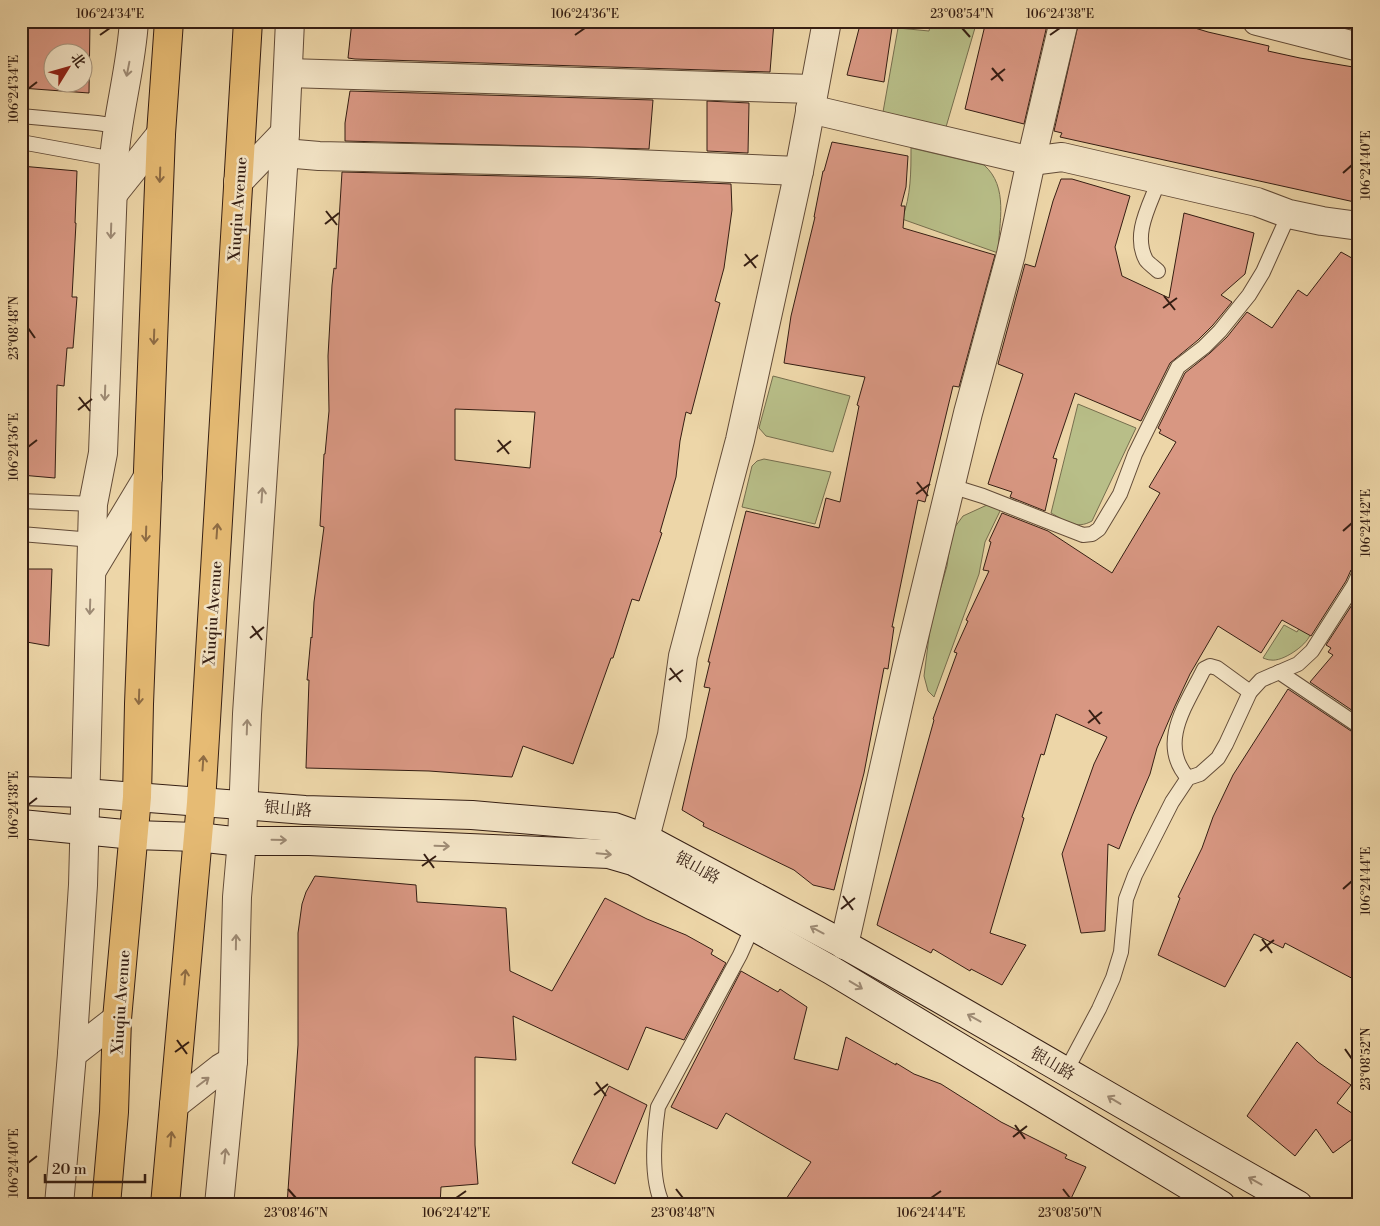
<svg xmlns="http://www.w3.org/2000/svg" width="1380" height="1226" font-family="'Libre Bodoni','Noto Serif SC',serif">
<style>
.green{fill:#b8be88;stroke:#766e4e}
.building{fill:#d89782;stroke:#351e13;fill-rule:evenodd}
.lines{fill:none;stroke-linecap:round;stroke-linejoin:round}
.service-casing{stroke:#634c38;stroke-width:16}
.minor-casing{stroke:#634c38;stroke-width:30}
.secondary-casing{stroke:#351e13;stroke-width:30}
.primary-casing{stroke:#351e13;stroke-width:30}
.service{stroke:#f3e4c6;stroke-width:14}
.minor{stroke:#f3e4c6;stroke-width:28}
.secondary{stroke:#f3e4c6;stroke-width:28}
.primary{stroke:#e6bb74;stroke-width:28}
.oneway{stroke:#9e8b75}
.oneway2{stroke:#8e6c44}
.ticks{fill:none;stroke:#351e13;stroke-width:2}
.labels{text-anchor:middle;stroke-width:5;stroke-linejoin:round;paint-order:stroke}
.street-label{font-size:16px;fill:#351e13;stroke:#f3e4c6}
.neatline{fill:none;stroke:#351e13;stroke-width:2}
.ticks-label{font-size:12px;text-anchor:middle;fill:#351e13}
</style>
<rect width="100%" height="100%" fill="#edd6a8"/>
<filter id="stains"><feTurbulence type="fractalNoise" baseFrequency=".004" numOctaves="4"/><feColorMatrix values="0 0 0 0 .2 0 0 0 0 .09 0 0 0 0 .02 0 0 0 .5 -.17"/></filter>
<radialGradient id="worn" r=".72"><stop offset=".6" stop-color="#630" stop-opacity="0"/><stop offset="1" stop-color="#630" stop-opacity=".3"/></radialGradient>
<g class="green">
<polygon points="931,21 977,21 946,127 883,112 898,28 929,31"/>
<path d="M911 148 984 165C1009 187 999 222 998 253L902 219C911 196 911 172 911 148Z"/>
<polygon points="773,376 850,396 833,452 766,436 759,428"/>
<path d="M1078 404 1136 428 1092 521C1076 530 1066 521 1051 513Z"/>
<polygon points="764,459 831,472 815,524 742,507 752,466 757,461"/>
<polygon points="987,505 1001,509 985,542 979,574 934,697 928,691 924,676 931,621 947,566 952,531 963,516"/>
<path d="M1318 595C1315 608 1314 623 1310 635 1306 646 1282 662 1271 660 1268 660 1266 659 1263 658L1284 625 1297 632Z"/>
</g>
<g class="building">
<path d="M21 21H90L89 93 21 88ZM52 52H82V82H52Z"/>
<polygon points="352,21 725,21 725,24 774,22 770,72 355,59 348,58"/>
<polygon points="861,21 893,21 884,82 847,75"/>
<polygon points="986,21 1048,21 1024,124 965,109"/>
<polygon points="1079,21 1172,21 1208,32 1269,46 1268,51 1300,58 1359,68 1359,203 1060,137 1062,133 1054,131"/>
<polygon points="350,91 653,100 649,149 345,141 345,123"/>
<polygon points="707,101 749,103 748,153 707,151"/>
<polygon points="832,142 908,156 906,187 901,206 905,206 903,228 995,255 959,387 953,386 925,502 918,500 892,627 894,627 888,669 884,668 864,773 834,890 813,885 794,870 703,826 704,823 682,810 710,688 704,687 710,662 708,662 746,511 819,528 826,498 840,502 859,406 857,405 865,377 784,363 791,316 815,217 814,217 823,171 824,171"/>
<polygon points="21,166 77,171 75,223 76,223 72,297 77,297 73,348 67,348 64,386 57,385 55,478 21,475"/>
<path d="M342 172 588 178 731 184 732 210 724 268 715 301 720 303 691 414 686 412 680 441 676 477 660 532 662 533 639 601 632 599 613 658H611L573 764 523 746 512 777 429 771 306 768 309 680H307L311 637 312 638 314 602 324 527 320 526 324 454H325L329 411 328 356 332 285 334 268 336 269ZM455 409 535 412 530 468 455 460Z"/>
<polygon points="1061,179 1072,179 1130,196 1115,247 1122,276 1169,298 1184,213 1254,233 1245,274 1221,295 1232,302 1213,325 1198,340 1170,363 1141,421 1075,393 1053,458 1057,459 1045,511 1010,497 1012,492 988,484 1023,374 998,364 1025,264 1035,267 1053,201"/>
<polygon points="1341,252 1359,262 1359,565 1351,570 1346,581 1311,636 1282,620 1261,653 1218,626 1190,674 1175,706 1157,748 1150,774 1132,816 1119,849 1108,844 1105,931 1081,933 1062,854 1094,764 1107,737 1056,714 1044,755 1041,754 1022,817 1024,818 990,933 1026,945 1002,985 971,969 970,971 933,949 931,953 877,925 934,720 933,719 957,653 954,652 968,621 966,620 989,571 983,570 991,542 989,541 1002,513 1048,531 1112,573 1160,493 1149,487 1176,442 1159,433 1161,430 1158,428 1185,373 1210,353 1227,337 1247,312 1272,328 1298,290 1307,296"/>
<polygon points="21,569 52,569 49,646 21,641"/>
<polygon points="1359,594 1359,715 1310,682 1333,655 1328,652 1331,648 1326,645"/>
<polygon points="1288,689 1354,733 1359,735 1359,982 1285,943 1283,948 1254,934 1225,987 1158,955 1180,898 1178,897 1202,848 1213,817 1233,775"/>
<polygon points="315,876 416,885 417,902 506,908 510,971 552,991 605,898 647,919 686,935 713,950 711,954 726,963 684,1040 646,1027 628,1070 513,1016 516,1060 475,1057 475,1145 478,1184 441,1187 440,1205 366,1202 366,1205 287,1205 298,1045 298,933 302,904 306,892"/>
<polygon points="741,971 778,992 780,989 807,1007 794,1059 838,1070 846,1037 896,1065 896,1063 914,1074 941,1084 1001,1122 1067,1155 1065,1158 1086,1167 1068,1205 782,1205 811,1162 726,1113 717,1129 671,1107"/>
<polygon points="1297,1042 1318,1062 1351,1085 1337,1103 1359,1118 1359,1134 1333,1153 1316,1129 1295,1156 1247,1116"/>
<polygon points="609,1086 647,1105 615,1184 572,1163"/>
</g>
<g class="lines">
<g class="service-casing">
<g id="service">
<polyline points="21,116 97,123 117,126"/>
<polyline points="21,142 114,159"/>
<path d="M1158 271C1154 267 1149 264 1146 260 1132 234 1150 205 1159 180"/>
<polyline points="951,486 983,496 1083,535 1092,534 1099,529 1120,494 1135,454 1178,367 1204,347 1220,331 1249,295 1263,272 1289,214"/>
<polyline points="21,501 93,504"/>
<polyline points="21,534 93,540"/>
<polyline points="1279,672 1359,726"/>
<path d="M1188 778C1157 743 1187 704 1204 669L1210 666 1217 668 1250 692"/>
<polyline points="1066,1071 1099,1009 1113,978 1121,952 1126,899 1135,875 1172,802 1188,778 1200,774 1218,758 1226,744 1250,692 1261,680 1298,664 1312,651 1354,585 1359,574"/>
<path d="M663 1205C650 1179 654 1135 658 1107L740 955 753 926"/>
</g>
</g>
<g class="minor-casing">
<g id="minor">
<polyline points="1257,21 1359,47"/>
<polyline points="288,73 813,89"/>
<polyline points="810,109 1031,161 1062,157 1257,202 1289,214 1322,221 1359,226"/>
<polyline points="284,153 319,156 589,162 799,171"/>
<polyline points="238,182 285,133"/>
<polyline points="113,194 161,134"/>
<polyline points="92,570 148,477"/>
<polyline points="645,838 672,735 683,656 740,440 799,171 827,21"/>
<polyline points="844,945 907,666 968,413 1011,254 1031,161 1064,21"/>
<polyline points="72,1054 117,1019"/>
<polyline points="174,1105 221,1068 233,1061"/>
<path d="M59 1205 72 1054 83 885 93 504 103 453 114 159C118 112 131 68 134 21"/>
<polyline points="219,1205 233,1061 237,897 242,840 247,714 284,153 290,21"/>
</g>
</g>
<g class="secondary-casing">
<g id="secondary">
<path d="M21 791 84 793 305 810 472 815 614 827 645 838C711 874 779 909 845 945 997 1030 1146 1119 1298 1205"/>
<polyline points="21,824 134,835 197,837 233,841 309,841 609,854 633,861 728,912 831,970 1221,1205"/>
</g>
</g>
<g class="primary-casing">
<g id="primary">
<polyline points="106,1205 114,1112 117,1019 137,797 139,704 161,134 169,21"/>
<polyline points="165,1205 201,803 248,21"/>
</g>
</g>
<use href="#service" class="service"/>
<use href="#minor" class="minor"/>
<use href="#secondary" class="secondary"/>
<use href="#primary" class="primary"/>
</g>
<defs><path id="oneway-shaft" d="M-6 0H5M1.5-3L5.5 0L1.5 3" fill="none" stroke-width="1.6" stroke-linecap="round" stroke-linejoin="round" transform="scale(1.25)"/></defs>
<g class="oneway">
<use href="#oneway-shaft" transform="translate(128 69) rotate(101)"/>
<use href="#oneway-shaft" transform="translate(111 231) rotate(92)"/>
<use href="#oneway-shaft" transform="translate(105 393) rotate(92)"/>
<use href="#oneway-shaft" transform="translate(262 495) rotate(-86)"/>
<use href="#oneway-shaft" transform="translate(90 607) rotate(92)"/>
<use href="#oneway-shaft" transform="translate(247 727) rotate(-88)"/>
<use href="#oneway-shaft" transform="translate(279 840) rotate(1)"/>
<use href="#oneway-shaft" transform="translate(442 846) rotate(2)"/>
<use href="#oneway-shaft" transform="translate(604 854) rotate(5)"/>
<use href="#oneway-shaft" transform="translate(817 930) rotate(-152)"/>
<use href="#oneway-shaft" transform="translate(236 942) rotate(-89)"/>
<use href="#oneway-shaft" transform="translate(856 985) rotate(31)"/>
<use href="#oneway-shaft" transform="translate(974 1018) rotate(-151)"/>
<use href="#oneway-shaft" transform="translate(203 1082) rotate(-37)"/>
<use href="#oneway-shaft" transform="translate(1114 1100) rotate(-149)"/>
<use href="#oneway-shaft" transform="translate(225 1156) rotate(-84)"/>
<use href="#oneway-shaft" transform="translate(1255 1181) rotate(-151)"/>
</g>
<g class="oneway2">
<use href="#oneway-shaft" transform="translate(160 175) rotate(92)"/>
<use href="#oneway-shaft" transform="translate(154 337) rotate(92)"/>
<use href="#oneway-shaft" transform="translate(217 531) rotate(-86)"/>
<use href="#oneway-shaft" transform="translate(146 534) rotate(92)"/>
<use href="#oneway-shaft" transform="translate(139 697) rotate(92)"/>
<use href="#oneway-shaft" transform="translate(203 763) rotate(-86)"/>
<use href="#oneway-shaft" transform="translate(185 977) rotate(-85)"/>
<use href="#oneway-shaft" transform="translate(171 1139) rotate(-85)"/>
</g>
<path class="ticks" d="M962 28 970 37M100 35 110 28M575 35 585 28M1050 35 1060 28M992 68 1003 81M991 80 1005 69M28 89 37 82M1343 173 1352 165M326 211 337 225M325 224 339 213M745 254 756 268M744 266 758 255M1164 296 1175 310M1163 308 1177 298M28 328 35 338M79 397 90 411M78 410 92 399M498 440 509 454M28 447 37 440M497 452 511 441M917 482 928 496M916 494 930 484M1343 531 1352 523M252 626 262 640M250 638 264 627M670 668 681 682M669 680 683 670M1089 710 1100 724M1088 723 1102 712M28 805 37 798M424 854 434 868M422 866 436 856M1343 889 1352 881M843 896 853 910M841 909 855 898M1262 939 1272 953M1260 951 1274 940M177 1040 187 1054M1345 1049 1352 1059M175 1052 189 1042M596 1082 606 1096M594 1095 608 1084M1015 1125 1025 1139M1013 1137 1027 1126M28 1163 37 1156M288 1189 296 1198M676 1189 683 1198M1063 1189 1070 1198M456 1198 466 1191M931 1198 941 1191"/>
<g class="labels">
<g class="street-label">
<text transform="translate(237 209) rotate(-86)" y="6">Xiuqiu Avenue</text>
<text transform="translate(212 613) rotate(-86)" y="6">Xiuqiu Avenue</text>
<text transform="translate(288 808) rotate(5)" y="6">银山路</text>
<text transform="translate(698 867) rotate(29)" y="6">银山路</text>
<text transform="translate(120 1002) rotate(-86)" y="6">Xiuqiu Avenue</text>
<text transform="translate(1053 1063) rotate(30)" y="6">银山路</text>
</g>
</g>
<rect width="1380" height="1226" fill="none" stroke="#edd6a8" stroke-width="55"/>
<g transform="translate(68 68) rotate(53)"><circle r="24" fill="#f3e4c6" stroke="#a7957e"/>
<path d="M0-4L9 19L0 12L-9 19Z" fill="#8f2418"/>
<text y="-8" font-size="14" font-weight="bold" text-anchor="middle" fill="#351e13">北</text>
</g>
<path d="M45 1174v8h100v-8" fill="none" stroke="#351e13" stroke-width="2.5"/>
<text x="52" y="1174" font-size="15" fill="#351e13" stroke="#f3e4c6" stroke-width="4" paint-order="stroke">20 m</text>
<rect x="28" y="28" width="1324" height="1170" class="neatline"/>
<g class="ticks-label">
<text x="110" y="18">106°24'34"E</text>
<text x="585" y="18">106°24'36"E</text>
<text x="962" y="18">23°08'54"N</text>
<text x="1060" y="18">106°24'38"E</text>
<text transform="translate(14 89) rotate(-90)" y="4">106°24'34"E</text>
<text transform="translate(1366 165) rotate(-90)" y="4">106°24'40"E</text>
<text transform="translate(14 328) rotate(-90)" y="4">23°08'48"N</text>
<text transform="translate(14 447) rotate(-90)" y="4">106°24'36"E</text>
<text transform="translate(1366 523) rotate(-90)" y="4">106°24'42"E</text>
<text transform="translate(14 805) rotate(-90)" y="4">106°24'38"E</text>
<text transform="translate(1366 881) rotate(-90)" y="4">106°24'44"E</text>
<text transform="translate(1366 1059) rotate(-90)" y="4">23°08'52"N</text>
<text transform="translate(14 1163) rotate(-90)" y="4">106°24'40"E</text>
<text x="296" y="1217">23°08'46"N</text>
<text x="456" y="1217">106°24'42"E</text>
<text x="683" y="1217">23°08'48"N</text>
<text x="931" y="1217">106°24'44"E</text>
<text x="1070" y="1217">23°08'50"N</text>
</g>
<rect width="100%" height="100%" filter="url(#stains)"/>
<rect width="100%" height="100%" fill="url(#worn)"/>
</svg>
